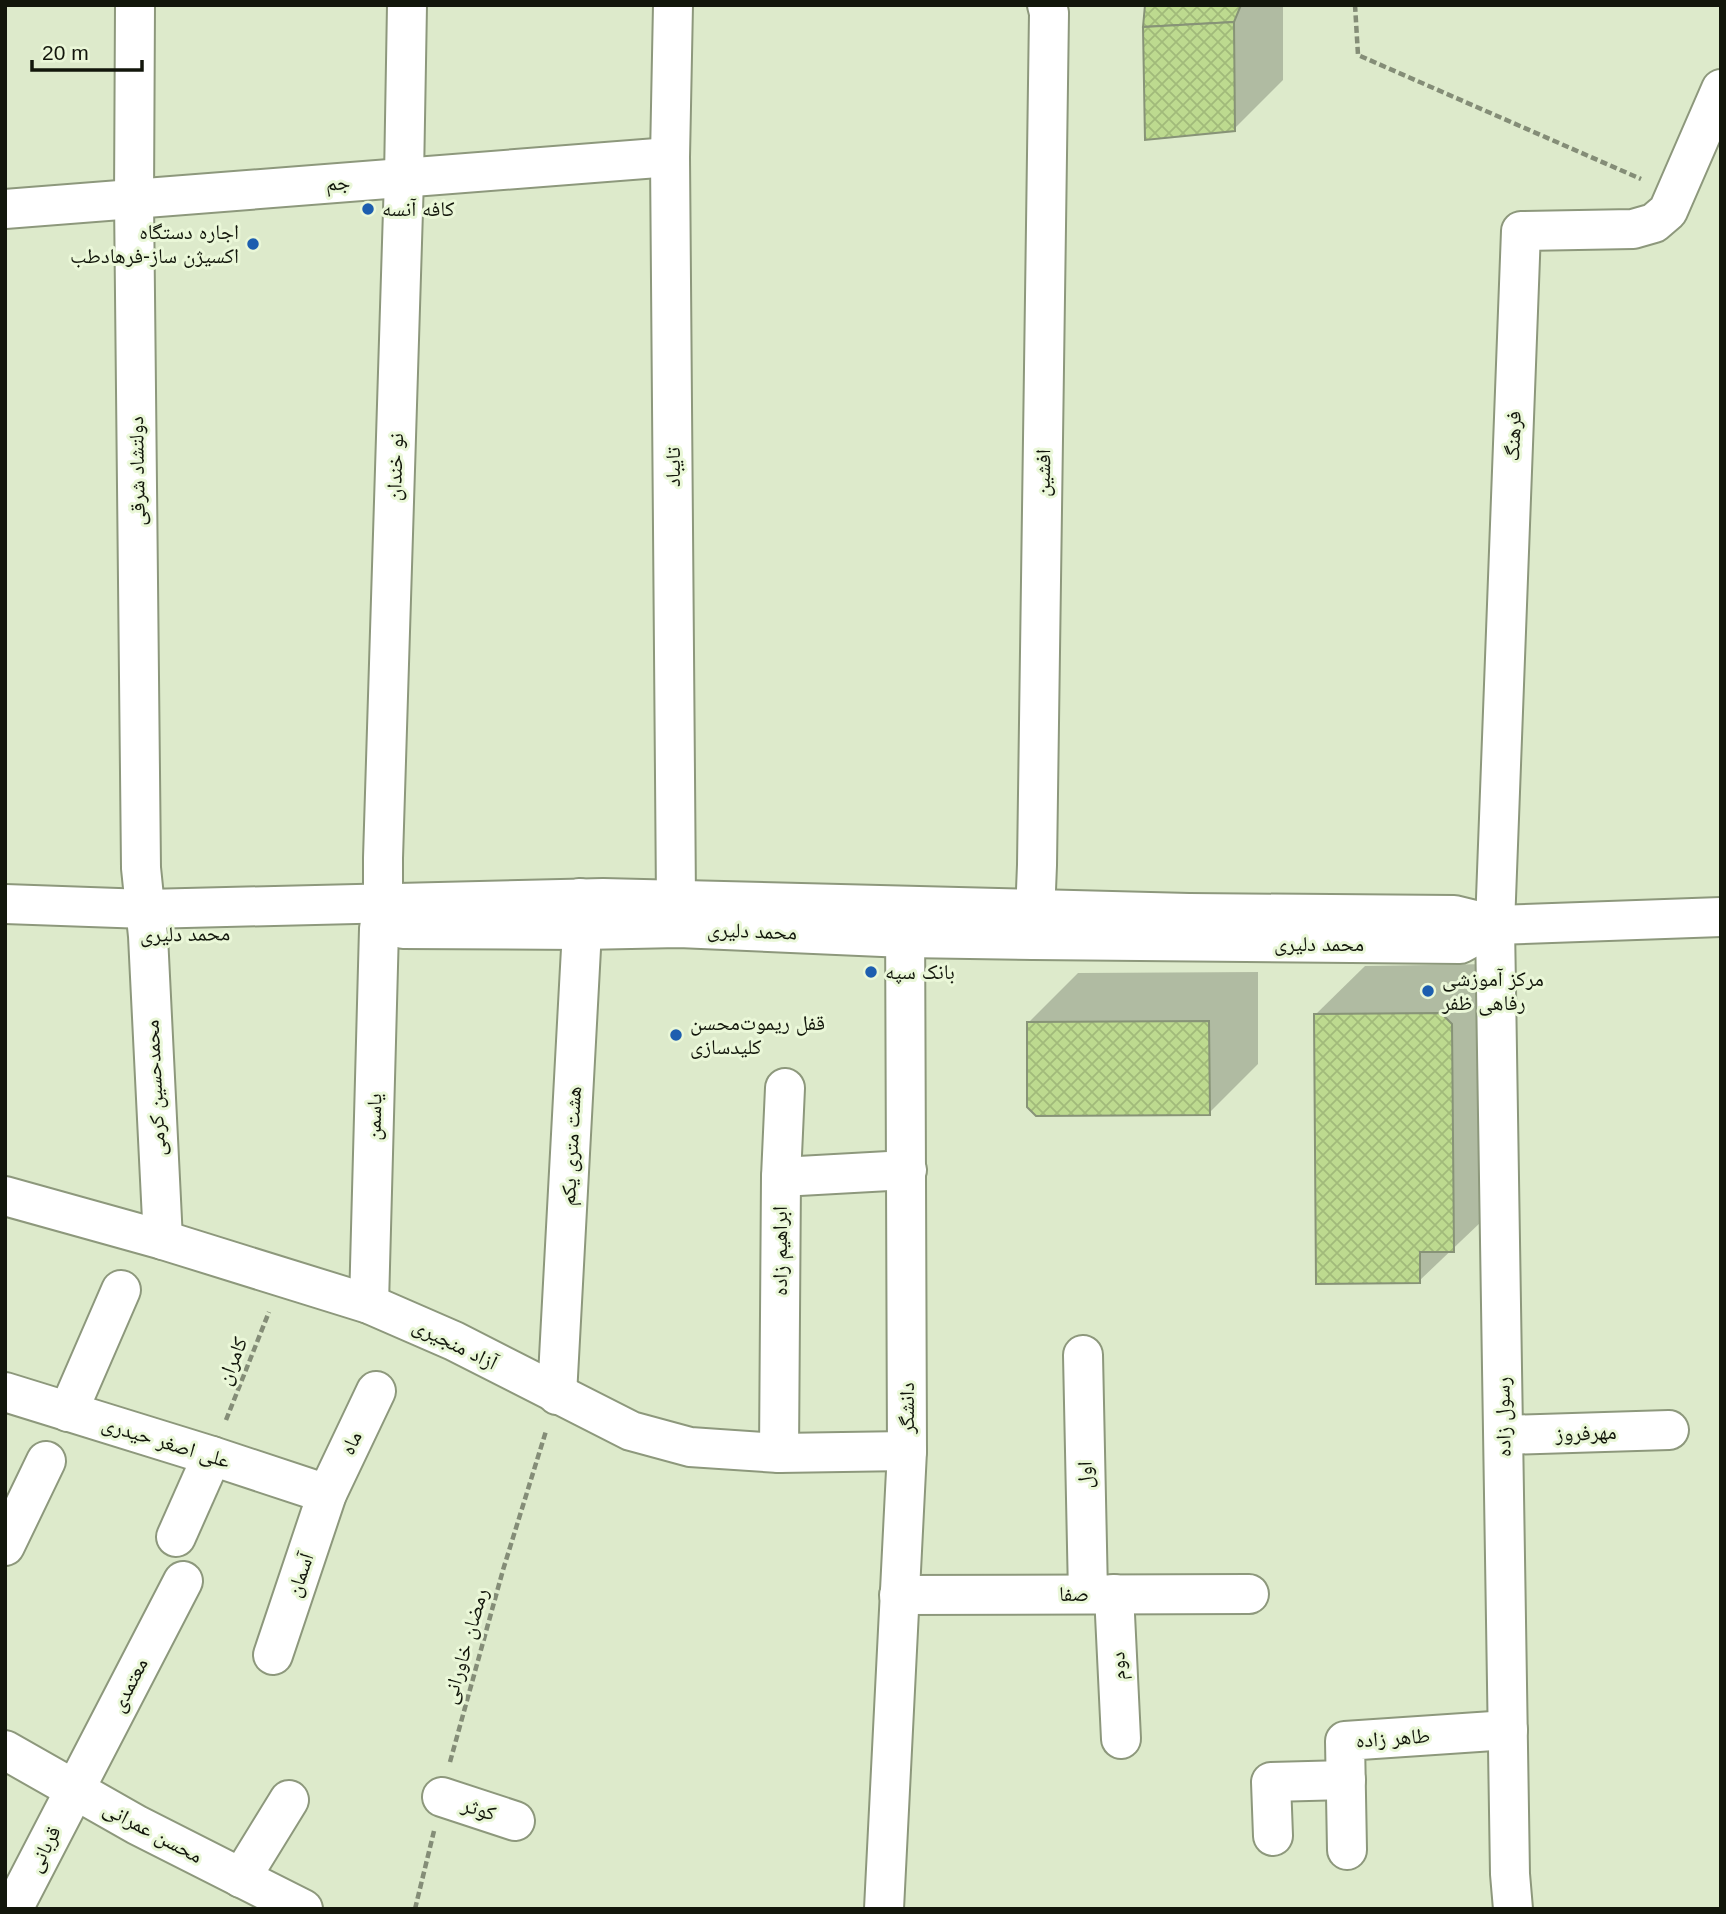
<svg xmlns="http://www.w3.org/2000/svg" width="1726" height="1914" font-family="Helvetica,'Noto Naskh Arabic',sans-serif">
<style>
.shadow{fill:#0003}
.building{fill:url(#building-cross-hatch);stroke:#879377;stroke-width:2}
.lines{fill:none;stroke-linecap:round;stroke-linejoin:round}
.minor-casing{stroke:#8d987c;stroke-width:42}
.tertiary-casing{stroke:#8d987c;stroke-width:42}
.secondary-casing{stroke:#8d987c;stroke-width:42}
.path{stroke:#848d77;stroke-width:4.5;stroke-dasharray:7 3.5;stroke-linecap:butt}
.minor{stroke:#fff;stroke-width:38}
.tertiary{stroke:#fff;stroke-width:38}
.secondary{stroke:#fff;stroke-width:38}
.poi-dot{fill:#1d5eaf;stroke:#eaf7d8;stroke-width:2.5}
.labels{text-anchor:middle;stroke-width:6;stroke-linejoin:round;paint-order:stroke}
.street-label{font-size:21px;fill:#12160b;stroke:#eaf7d8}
.poi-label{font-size:21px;fill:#12160b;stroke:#eaf7d8;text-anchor:start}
</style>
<defs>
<pattern id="building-cross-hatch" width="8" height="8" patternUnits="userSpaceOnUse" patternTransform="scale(1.75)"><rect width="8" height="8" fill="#bdda8f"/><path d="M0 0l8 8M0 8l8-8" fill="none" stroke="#a1ba7a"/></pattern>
</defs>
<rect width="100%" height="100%" fill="#ddeacb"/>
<g class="shadow">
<polygon points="1146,5 1283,5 1283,80 1234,129"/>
<polygon points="1491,964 1503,1201 1419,1281 1315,1015 1365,966"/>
<polygon points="1258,972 1258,1064 1209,1113 1028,1023 1078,973"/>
</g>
<g class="building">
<polygon points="1145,5 1241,5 1234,22 1143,27"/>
<polygon points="1234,22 1235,131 1145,140 1143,27"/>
<polygon points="1441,1013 1452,1024 1454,1252 1420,1252 1420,1283 1316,1284 1314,1014"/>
<polygon points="1209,1021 1210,1115 1036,1116 1027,1107 1027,1022"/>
</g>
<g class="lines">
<g class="minor-casing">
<g id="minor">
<polyline points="135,5 134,199 141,868 148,936 163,1240"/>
<polyline points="673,5 670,157 676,900 679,928"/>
<polyline points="5,209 670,157"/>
<polyline points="1034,940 1037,865 1049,13 1047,5"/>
<polyline points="781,1177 907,1170"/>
<polyline points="5,1196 163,1240 369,1304 454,1341 631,1431 690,1447 779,1453 907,1451"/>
<polyline points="369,1304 379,929 383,903 383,858 404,178 407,5"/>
<polyline points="1083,1355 1088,1594"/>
<polyline points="5,1392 212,1456 327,1494"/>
<polyline points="557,1395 582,930 580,898"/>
<polyline points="68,1412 121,1290"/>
<polyline points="1504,1435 1669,1430"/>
<polyline points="779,1453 781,1177 785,1088"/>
<polyline points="176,1537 212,1456"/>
<polyline points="5,1546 46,1461"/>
<polyline points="1114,1594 1121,1739"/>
<polyline points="899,1595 1249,1594"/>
<polyline points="273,1655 327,1494 376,1391"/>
<polyline points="5,1750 137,1825 303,1909"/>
<polyline points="442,1797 515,1821"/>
<polyline points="1273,1836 1271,1782 1346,1780"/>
<polyline points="1347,1850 1345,1741 1508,1730"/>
<polyline points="241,1878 289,1800"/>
<polyline points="13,1909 183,1581"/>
<polyline points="1513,1909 1510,1874 1495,925 1521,231 1633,229 1654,223 1668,211 1721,89"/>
</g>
</g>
<g class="tertiary-casing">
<polyline id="tertiary" points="884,1909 907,1451 905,906"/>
</g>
<g class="secondary-casing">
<g id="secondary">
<polyline points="5,904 146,909 603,898 1189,913 1454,915 1495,925 1721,917"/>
<polyline points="403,929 582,930 679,928 905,938 1034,940 1460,944 1495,925"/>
</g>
</g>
<g class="path">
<polyline points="1355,5 1358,55 1641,179"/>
<polyline points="226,1420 269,1312"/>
<polyline points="450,1762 503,1570 546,1431"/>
<polyline points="415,1909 434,1831"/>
</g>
<use href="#minor" class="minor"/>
<use href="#tertiary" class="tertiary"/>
<use href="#secondary" class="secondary"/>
</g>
<g class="poi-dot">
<circle cx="368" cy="209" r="7"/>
<circle cx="253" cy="244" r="7"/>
<circle cx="871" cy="972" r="7"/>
<circle cx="1428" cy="991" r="7"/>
<circle cx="676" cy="1035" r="7"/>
</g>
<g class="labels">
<g class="street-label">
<text transform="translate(338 183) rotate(-4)" y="7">جم</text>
<text transform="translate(1513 436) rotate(-88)" y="7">فرهنگ</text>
<text transform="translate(395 467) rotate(-88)" y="7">نو خندان</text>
<text transform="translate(673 467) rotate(-90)" y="7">تایباد</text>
<text transform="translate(137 471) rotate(-91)" y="7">دولتشاد شرقی</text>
<text transform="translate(1043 473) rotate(-89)" y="7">افشین</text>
<text transform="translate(752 931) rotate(2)" y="7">محمد دلیری</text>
<text transform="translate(185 934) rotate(-1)" y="7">محمد دلیری</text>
<text x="1319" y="951">محمد دلیری</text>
<text transform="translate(155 1088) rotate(-93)" y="7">محمدحسین کرمی</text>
<text transform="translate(374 1117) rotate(-89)" y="7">یاسمن</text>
<text transform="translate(571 1146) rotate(-87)" y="7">هشت متری یکم</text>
<text transform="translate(780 1251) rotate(-90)" y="7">ابراهیم زاده</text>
<text transform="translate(455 1344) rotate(26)" y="7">آزاد منجیری</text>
<text transform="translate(232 1361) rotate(-68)" y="7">کامران</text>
<text transform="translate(907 1408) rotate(-90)" y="7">دانشگر</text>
<text transform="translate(1503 1417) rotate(-91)" y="7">رسول زاده</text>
<text transform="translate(1586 1433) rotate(-2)" y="7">مهرفروز</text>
<text transform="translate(166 1442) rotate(17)" y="7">علی اصغر حیدری</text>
<text transform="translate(351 1443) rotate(-65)" y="7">ماه</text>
<text transform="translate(1085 1475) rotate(-91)" y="7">اول</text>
<text transform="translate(300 1575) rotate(-71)" y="7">آسمان</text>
<text x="1074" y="1601">صفا</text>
<text transform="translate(465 1646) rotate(-74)" y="7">رمضان خاورانی</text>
<text transform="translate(1118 1666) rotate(-93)" y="7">دوم</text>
<text transform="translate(129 1685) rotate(-63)" y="7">معتمدی</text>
<text transform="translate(1393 1738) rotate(-4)" y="7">طاهر زاده</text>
<text transform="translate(479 1809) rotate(18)" y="7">کوثر</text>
<text transform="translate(153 1832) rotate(28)" y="7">محسن عمرانی</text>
<text transform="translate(44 1849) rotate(-63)" y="7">قربانی</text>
</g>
<g class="poi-label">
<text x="382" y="216">کافه آنسه</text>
<text x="239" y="239" text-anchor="end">اجاره دستگاه<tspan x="239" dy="24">اکسیژن ساز-فرهادطب</tspan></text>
<text x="885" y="979">بانک سپه</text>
<text x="1442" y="986">مرکز آموزشی<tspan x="1442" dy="24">رفاهی ظفر</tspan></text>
<text x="690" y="1030">قفل ریموت‌محسن<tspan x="690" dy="24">کلیدسازی</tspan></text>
</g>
</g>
<rect width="1726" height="1914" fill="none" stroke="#12160b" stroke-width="14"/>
<path d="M32 60v10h110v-10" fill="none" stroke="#12160b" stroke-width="3.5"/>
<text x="42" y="60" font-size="21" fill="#12160b" stroke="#eaf7d8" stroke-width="5" paint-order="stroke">20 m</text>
</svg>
